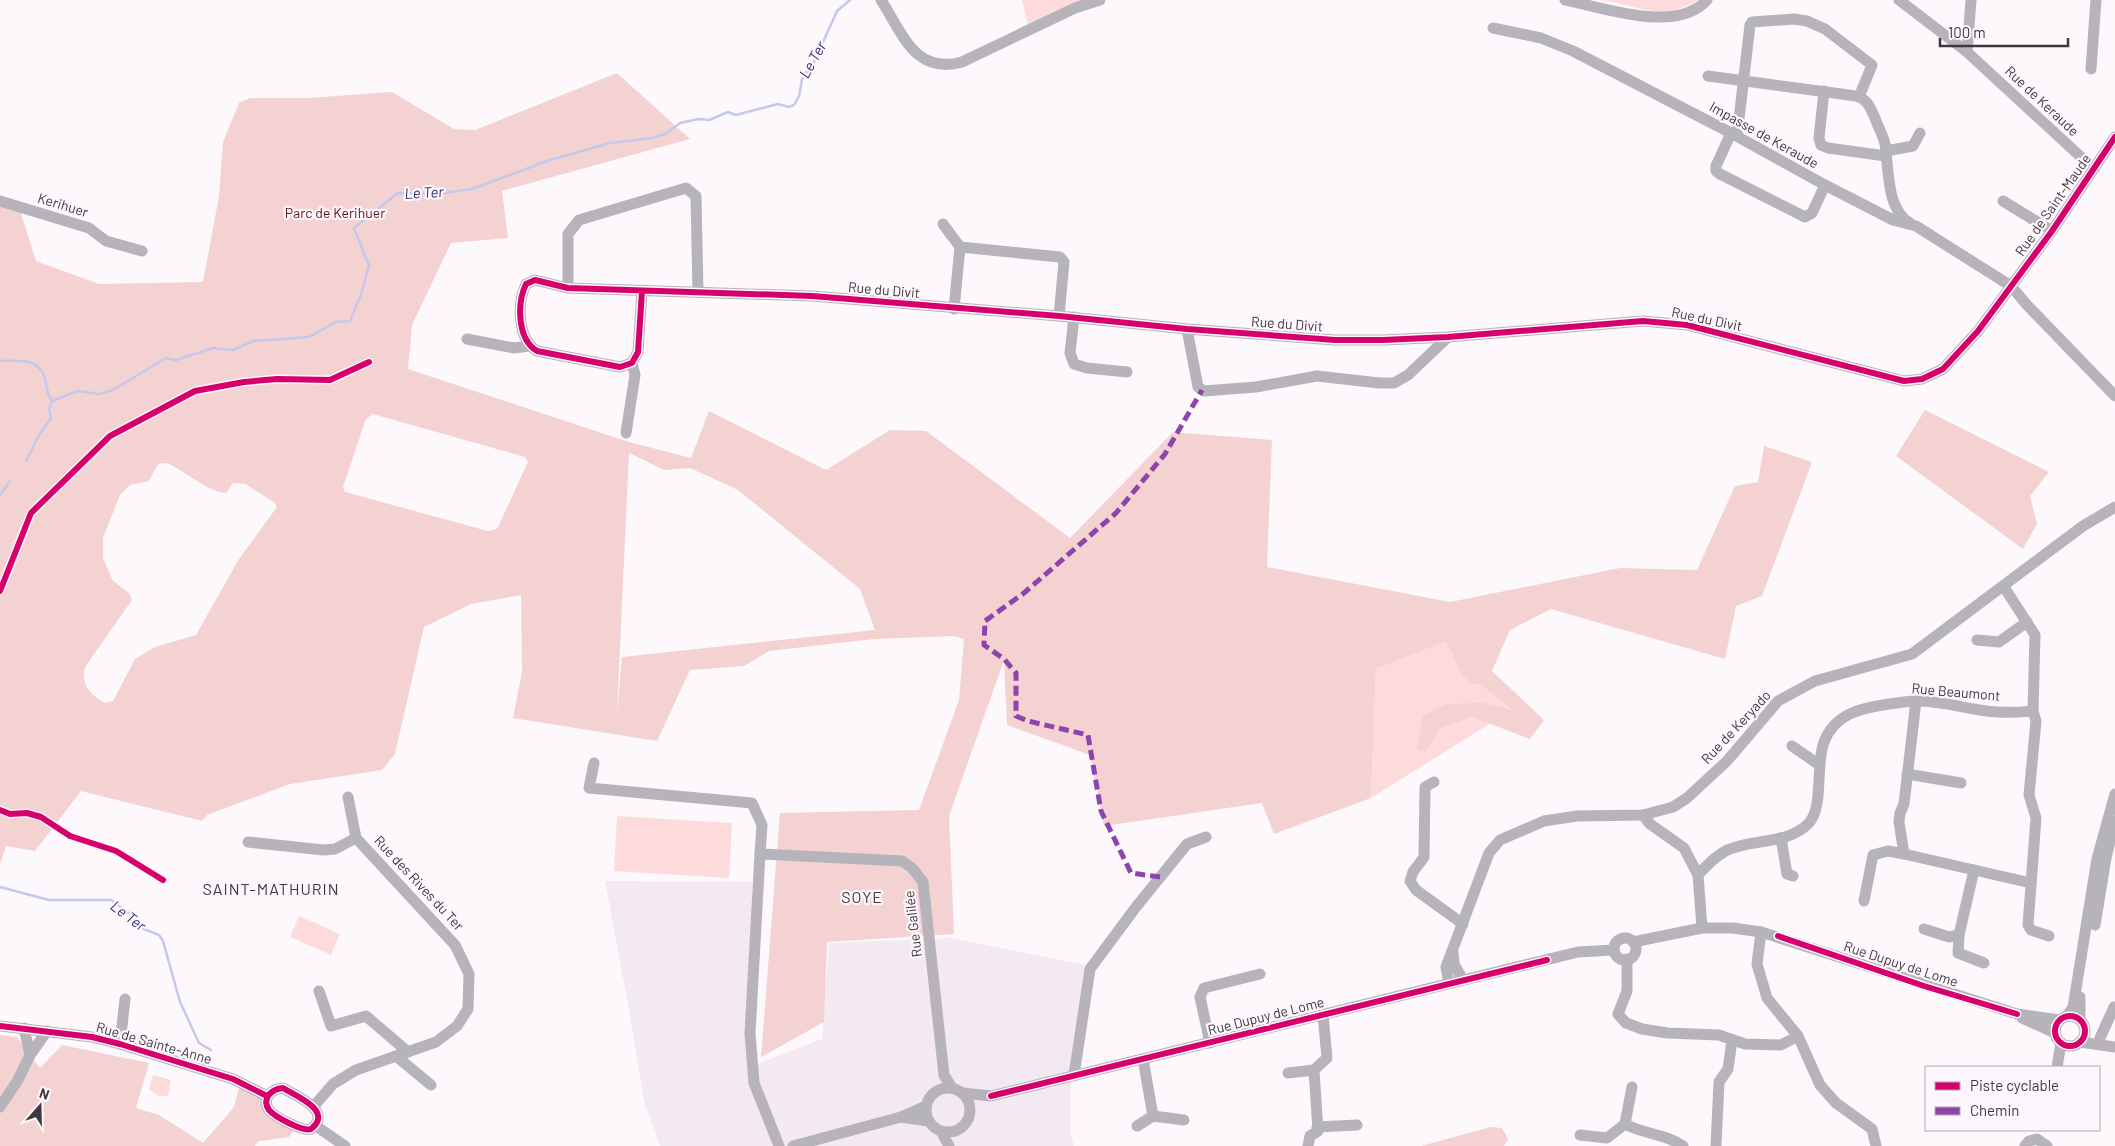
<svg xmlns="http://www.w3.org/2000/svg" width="2115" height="1146" font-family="Barlow,sans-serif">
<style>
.built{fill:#f2e9f1}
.green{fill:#fddbdb}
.forest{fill:#f5d2d2;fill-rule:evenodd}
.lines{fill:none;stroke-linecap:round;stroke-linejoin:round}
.stream{stroke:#c5c8ec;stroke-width:2.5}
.minor{stroke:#b6b3bb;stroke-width:11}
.quiet{stroke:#8e44ad;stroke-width:5;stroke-dasharray:10 5;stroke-linecap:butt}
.cycleway-casing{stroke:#fef6fd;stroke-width:9}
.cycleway{stroke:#d6006c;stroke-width:6}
.labels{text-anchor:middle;stroke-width:4.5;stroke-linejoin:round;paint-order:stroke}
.street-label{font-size:14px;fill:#3d393d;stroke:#fef6fd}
.park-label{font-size:14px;fill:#5a1418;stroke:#fef6fd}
.water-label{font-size:15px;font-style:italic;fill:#323470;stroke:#fef6fd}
.quarter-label{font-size:16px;letter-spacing:1px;fill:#3f383e;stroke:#fef6fd}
</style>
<rect width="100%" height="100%" fill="#fcf8fc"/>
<polygon class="built" points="605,881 752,882 752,1066 822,1039 829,943 951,938 1085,965 1071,1060 1070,1133 1074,1146 660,1146 644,1101 628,1004"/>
<g class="green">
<polygon points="1022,0 1088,0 1028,26"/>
<path d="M1602 0H1698C1663 22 1639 6 1602 0Z"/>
<polygon points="1446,640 1462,675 1472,684 1482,686 1513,711 1446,704 1426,752 1440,729 1472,717 1491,723 1371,798 1376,669"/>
<polygon points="617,816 732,823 729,878 614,871"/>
<polygon points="299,916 340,934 331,955 290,937"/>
<polygon points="153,1075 171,1080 168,1096 158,1096 149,1089"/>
</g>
<g class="forest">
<path d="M617 73 690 139 502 191 508 238 451 243 412 325 408 369 629 442 691 458 709 411 826 470 890 430 926 431 1070 538 1173 432 1272 440 1267 567 1450 602 1620 568 1697 570 1735 486 1758 482 1764 446 1812 462 1762 596 1736 606 1725 659 1551 609 1510 630 1492 671 1544 720 1530 739 1472 717 1440 729 1426 752 1417 748 1423 716 1446 704 1484 703 1512 710 1482 686 1472 684 1462 675 1446 641 1376 669 1371 798 1274 834 1262 803 1104 826 1090 755 1007 725 1004 660 949 816 954 934 827 942 824 1022 761 1057 780 813 919 810 959 700 964 639 955 636 874 639 769 651 744 666 690 670 657 741 513 718 522 672 521 595 471 604 424 627 395 754 382 770 290 784 207 815 202 821 81 791 35 851 6 846 0 864V201L19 207 36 261 99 284 203 282 219 196 223 142 239 103 250 98H308L392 92 454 129 475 130ZM373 414 525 457 528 462 498 527 494 530 488 531 345 492 343 487 366 419ZM629 453 664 470 690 468 738 490 860 589 875 630 622 657 617 713ZM166 463C187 471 203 490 226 493L233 483 245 484 274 502 277 507 239 559 196 635 155 647 135 659 113 701 105 703C89 694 81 685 85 667L132 600 129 593 113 581 103 558V538L120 495 130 485 149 481 158 464Z"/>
<polygon points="1925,410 2049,472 2030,496 2037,524 2023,549 1896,456"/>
<polygon points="0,1035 17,1037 40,1068 62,1045 149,1063 136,1108 159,1115 203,1143 234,1107 239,1088 264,1099 266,1115 294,1130 289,1137 259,1141 255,1146 0,1146"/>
<polygon points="1491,1127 1502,1128 1508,1139 1504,1146 1421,1146"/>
</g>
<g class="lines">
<g class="stream">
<path d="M0 361C17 361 39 357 45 378 47 387 46 392 52 401"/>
<polyline points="26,461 39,435 51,418 49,410 52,401 78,391 99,394 113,390 166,358 176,360 213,348 233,350 253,341 309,337 336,322 350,321 361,294 369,266 354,228 398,193 437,194 472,189 547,161 610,143 652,138 665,134 680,123 698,119 709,120 728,112 736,115 778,104 789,107 794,105 799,96 802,79 814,62 837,11 850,0"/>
<polyline points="0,495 10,481"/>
<polyline points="0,887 49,900 111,900 133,916 139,927 159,935 163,941 180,1002 199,1043 211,1050"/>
</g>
<g class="minor">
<path d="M881 0C903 34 915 75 962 62L1075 8 1100 0"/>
<path d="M1565 0C1606 8 1676 34 1707 0"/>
<polyline points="1899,0 1967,52 2094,169"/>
<polyline points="1493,28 1541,38 1573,51 1731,133 1825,185 1893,220 1916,226 2011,286 2027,305 2115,396"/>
<polyline points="1967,52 1971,0"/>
<polyline points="2091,69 2096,0"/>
<path d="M1708 76 1856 96C1868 99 1870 108 1875 118 1878 127 1883 135 1885 144 1889 169 1886 209 1910 223"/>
<polyline points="1824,91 1819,138 1821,145 1828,148 1886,156"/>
<polyline points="1731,133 1716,166 1716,171 1720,174 1805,217 1812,213 1825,185"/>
<polyline points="1737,136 1750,25 1752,22 1794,19 1807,21 1825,29 1872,65 1859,97"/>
<polyline points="1886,151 1913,146 1920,133"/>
<polyline points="0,201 89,228 106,241 142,251"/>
<polyline points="2003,201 2052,231"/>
<polyline points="943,224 960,247"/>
<polyline points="568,288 568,234 579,220 686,188 696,196 698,292"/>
<path d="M642 291 638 352 632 363 620 367 537 351C517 339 517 303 526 284L535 280 568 288 812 296 1059 316 1187 329 1335 340H1383L1448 337 1643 321 1687 325 1904 381 1922 379 1943 369 1978 331 2052 231 2115 137"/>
<polyline points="954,309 960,247 1060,257 1064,262 1059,316"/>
<polyline points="1074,317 1070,353 1074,364 1087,368 1127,372"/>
<polyline points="1187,329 1198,387 1204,391 1256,387 1317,376 1379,383 1394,383 1408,375 1448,337"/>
<polyline points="467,339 514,348 529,346"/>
<polyline points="626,433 635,375 632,363"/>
<polyline points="2004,587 2035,635 2033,711 2036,721 2029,795 2036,818 2028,925 2031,930 2049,936"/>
<polyline points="1977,640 1999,642 2027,622"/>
<polyline points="1916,701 1904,804 1900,813 1899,822 1904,854 2031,883"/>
<polyline points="1792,746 1818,764"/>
<polyline points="594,763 589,788 752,803 762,825 760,854 902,861 912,868 923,882 944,1075 952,1088"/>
<polyline points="1907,774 1961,783"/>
<polyline points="1434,782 1425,787 1424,857 1413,872 1410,881 1416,890 1463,924"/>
<polyline points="348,797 356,838"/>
<polyline points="1643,815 1650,824 1684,848 1698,875"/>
<polyline points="1781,838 1787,874 1793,876"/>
<polyline points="248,842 323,850 335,849 356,838 455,945 469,974 468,1009 457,1026 436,1042 356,1070 333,1084 314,1106"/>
<polyline points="760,854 750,1033 754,1083 779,1146"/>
<polyline points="1864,901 1873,855 1888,851 1904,854"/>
<polyline points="2095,925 2106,858 2115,821"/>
<path d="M1702 928 1698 875C1706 866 1719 853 1730 849 1755 839 1789 844 1809 823 1824 806 1815 766 1824 742 1835 713 1862 708 1889 704 1898 703 1907 701 1915 701 1943 700 1971 711 1998 712 2010 713 2021 712 2033 711"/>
<polyline points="1924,929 1949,937 1959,935 1974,870"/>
<polyline points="1761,932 1757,964 1767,998 1798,1036 1820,1085 1836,1103 1872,1129 1876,1146"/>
<polyline points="1959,935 1958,953 1984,963"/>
<circle cx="1625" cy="949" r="11"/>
<polyline points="1633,942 1702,928 1733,928 1761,932 2017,1014 2059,1020"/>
<polyline points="1453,952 1454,964 1463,980"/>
<polyline points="1627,959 1627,991 1618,1014 1626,1023 1642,1029 1667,1033 1719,1035 1745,1044 1781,1045 1798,1036"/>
<polyline points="1449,983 1446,967 1489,853 1500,840 1544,821 1577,816 1643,815 1673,807 1687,798 1727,761 1778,701 1815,681 1912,654 2083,526 2115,507"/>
<polyline points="319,991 331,1026 366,1016 408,1052"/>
<polyline points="2067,1016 2073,1007 2075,995 2097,859 2115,794"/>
<circle cx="2070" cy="1031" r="15"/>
<polyline points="2022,1018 2055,1033"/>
<polyline points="2080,1020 2080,997"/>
<polyline points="0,1026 92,1037 120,1044 233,1079 267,1096"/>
<polyline points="24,1028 30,1055"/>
<polyline points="2100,1038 2114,1007"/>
<polyline points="2080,1042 2115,1047"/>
<polyline points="1210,1043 1200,997 1204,988 1260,974"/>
<polyline points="120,1044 125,999"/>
<polyline points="396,1056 431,1085"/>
<polyline points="2057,1067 2061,1043"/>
<polyline points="1288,1073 1314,1070"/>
<polyline points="1074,1075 1090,969 1136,907 1187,844 1206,837"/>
<circle cx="948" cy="1110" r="22"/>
<path d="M283 1088C296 1096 334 1111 311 1129 303 1132 275 1117 269 1110 261 1098 272 1089 283 1088Z"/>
<polyline points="963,1093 991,1096 1578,952 1614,950"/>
<polyline points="0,1107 18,1080 30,1055 47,1031"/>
<polyline points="1153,1116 1184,1120"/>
<polyline points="901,1117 928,1121"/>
<polyline points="1625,1124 1632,1087"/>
<polyline points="316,1126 345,1146"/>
<polyline points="1137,1126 1153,1116 1143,1059"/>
<polyline points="1317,1127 1357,1125"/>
<polyline points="941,1131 949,1146"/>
<path d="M1580 1135 1607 1138 1625 1124C1643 1134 1666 1134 1683 1146"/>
<polyline points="793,1146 901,1117 926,1106"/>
<polyline points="1308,1146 1310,1136 1318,1131 1314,1070 1327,1058 1323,1015"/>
<polyline points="1716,1146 1719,1082 1728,1069 1732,1040"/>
<polyline points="2025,1146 2029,1141 2037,1139 2047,1146"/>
</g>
<polyline class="quiet" points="1160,877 1131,873 1101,811 1088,735 1028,721 1016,716 1016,673 1004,659 984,645 985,621 1024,593 1116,513 1165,454 1202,390"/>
<g class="cycleway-casing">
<g id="cycleway">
<path d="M642 291 638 352 632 363 620 367 537 351C517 339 517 303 526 284L535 280 568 288 812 296 1059 316 1187 329 1335 340H1383L1448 337 1643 321 1687 325 1904 381 1922 379 1943 369 1978 331 2052 231 2115 137"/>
<polyline points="0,591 31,513 110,436 195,391 244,382 277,379 330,380 369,362"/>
<polyline points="0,810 10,814 27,813 41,817 70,836 116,851 163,880"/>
<polyline points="1778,936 1924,986 2017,1014"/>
<circle cx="2070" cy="1031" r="15"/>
<polyline points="0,1026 92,1037 120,1044 233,1079 267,1096"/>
<path d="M283 1088C296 1096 334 1111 311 1129 303 1132 275 1117 269 1110 261 1098 272 1089 283 1088Z"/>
<polyline points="991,1096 1547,960"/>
</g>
</g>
<use href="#cycleway" class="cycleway"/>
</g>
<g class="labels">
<g class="street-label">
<text transform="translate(2042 101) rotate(43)" y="5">Rue de Keraude</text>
<text transform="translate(1764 135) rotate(29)" y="5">Impasse de Keraude</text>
<text transform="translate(63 205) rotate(17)" y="5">Kerihuer</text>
<text transform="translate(2053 205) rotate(-55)" y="5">Rue de Saint-Maude</text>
<text transform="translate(884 290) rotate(5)" y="5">Rue du Divit</text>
<text transform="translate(1707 319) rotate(12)" y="5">Rue du Divit</text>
<text transform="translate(1287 324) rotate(4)" y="5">Rue du Divit</text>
<text transform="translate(1956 692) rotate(5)" y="5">Rue Beaumont</text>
<text transform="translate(1736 727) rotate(-47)" y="5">Rue de Keryado</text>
<text transform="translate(419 883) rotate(47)" y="5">Rue des Rives du Ter</text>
<text transform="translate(913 924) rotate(-97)" y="5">Rue Galilée</text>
<text transform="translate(1901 964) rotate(18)" y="5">Rue Dupuy de Lome</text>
<text transform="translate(1266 1016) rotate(-14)" y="5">Rue Dupuy de Lome</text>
<text transform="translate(154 1043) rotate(16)" y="5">Rue de Sainte-Anne</text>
</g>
<g class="park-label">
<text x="335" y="218">Parc de Kerihuer</text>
</g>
<g class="water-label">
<text transform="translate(813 60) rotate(-61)" y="5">Le Ter</text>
<text transform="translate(424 193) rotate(-3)" y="5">Le Ter</text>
<text transform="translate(128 916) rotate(37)" y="5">Le Ter</text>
</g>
<g class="quarter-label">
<text x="271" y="895">SAINT-MATHURIN</text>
<text x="862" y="903">SOYE</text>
</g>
</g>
<rect x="1925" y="1066" width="175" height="65" fill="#fef6fd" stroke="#b1aab0"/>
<rect x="1935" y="1082" width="25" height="8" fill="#d6006c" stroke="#b1aab0"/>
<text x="1970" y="1091" font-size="15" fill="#3d393d">Piste cyclable</text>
<rect x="1935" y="1107" width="25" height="8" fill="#8e44ad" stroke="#b1aab0"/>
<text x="1970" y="1116" font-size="15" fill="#3d393d">Chemin</text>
<g transform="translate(40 1106) rotate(20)" stroke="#fef6fd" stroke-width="4" paint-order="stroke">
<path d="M0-4L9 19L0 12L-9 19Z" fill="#3d393d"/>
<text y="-8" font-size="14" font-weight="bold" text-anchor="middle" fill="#3d393d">N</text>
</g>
<path d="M1940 38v8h128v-8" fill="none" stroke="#3d393d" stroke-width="2.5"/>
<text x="1948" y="38" font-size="15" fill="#3d393d" stroke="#fef6fd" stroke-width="4" paint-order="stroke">100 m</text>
</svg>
